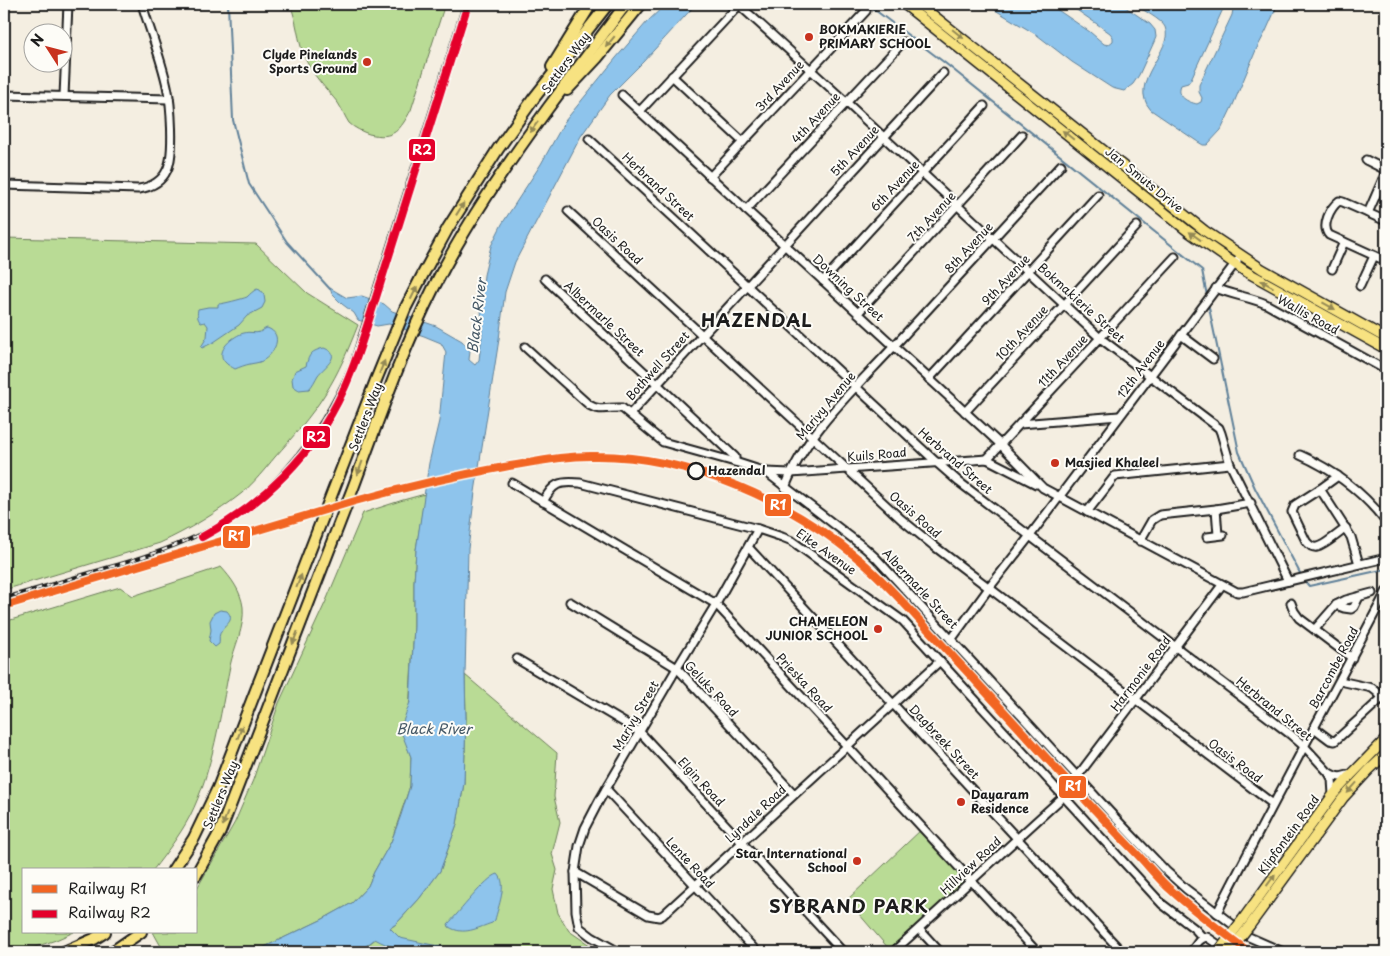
<svg xmlns="http://www.w3.org/2000/svg" width="1390" height="956" font-family="'Playpen Sans',sans-serif">
<style>
.green{fill:#b9db95;stroke:#6a7c58}
.water{fill:#8ec4ec;stroke:#608199}
.lines{fill:none;stroke-linecap:round;stroke-linejoin:round}
.stream{stroke:#608199;stroke-width:2}
.minor-casing{stroke:#1c1c1c;stroke-width:11}
.major-casing{stroke:#1c1c1c;stroke-width:12}
.highway-casing{stroke:#1c1c1c;stroke-width:14}
.minor{stroke:#fdfcf7;stroke-width:7}
.major{stroke:#f7e281;stroke-width:9}
.highway{stroke:#f7e281;stroke-width:10}
.rail-casing{stroke:#1c1c1c;stroke-width:4}
.rail{stroke:#fdfcf7;stroke-width:2;stroke-dasharray:5.5;stroke-linecap:butt}
.major-bridge-casing{stroke:#1c1c1c;stroke-width:12;stroke-linecap:butt}
.major-bridge{stroke:#f7e281;stroke-width:9}
.rail-1-casing{stroke:#fdfcf7;stroke-width:11}
.rail-2-casing{stroke:#fdfcf7;stroke-width:11}
.rail-1{stroke:#f26522;stroke-width:8}
.rail-2{stroke:#e4002b;stroke-width:8}
.oneway{fill:#948954}
.poi-dot{fill:#c8321e;stroke:#fdfcf7;stroke-width:2}
.stop-dot{fill:#fdfcf7;stroke:#1c1c1c;stroke-width:2.5}
.labels{text-anchor:middle;stroke-width:4;stroke-linejoin:round;paint-order:stroke}
.poi-label{font-size:12px;font-weight:bold;fill:#1c1c1c;stroke:#fdfcf7;text-anchor:start}
.street-label{font-size:12px;fill:#1c1c1c;stroke:#fdfcf7}
.stop-label{font-size:12px;font-weight:bold;fill:#1c1c1c;stroke:#fdfcf7;text-anchor:start}
.water-label{font-size:14px;font-style:italic;fill:#445765;stroke:#fdfcf7}
.district-label{font-size:18px;font-weight:bold;letter-spacing:1px;fill:#1c1c1c;stroke:#fdfcf7}
.line-badge{stroke:#fdfcf7;stroke-width:2}
.badge-label{font-size:14px;text-anchor:middle;font-weight:bold;fill:#fff}
</style>
<rect width="100%" height="100%" fill="#f4eee1"/>
<filter id="ink" filterUnits="userSpaceOnUse"><feTurbulence type="fractalNoise" baseFrequency=".02" numOctaves="2"/><feDisplacementMap in="SourceGraphic" scale="10" xChannelSelector="R" yChannelSelector="G"/><feConvolveMatrix kernelMatrix="1 2 1 2 8 2 1 2 1" color-interpolation-filters="sRGB"/></filter>
<g filter="url(#ink)">
<g class="green">
<path d="M290 4H445L411 110C400 130 394 140 369 134 363 132 354 128 349 123 345 117 342 109 338 103 325 87 312 75 304 56 298 41 297 21 290 4Z"/>
<path d="M4 238 256 244 307 293 358 325C349 348 339 372 325 394 312 415 292 438 275 457 265 469 254 483 242 493 217 513 188 530 160 543L4 590Z"/>
<polygon points="425,494 416,550 414,582 414,626 407,746 411,757 410,786 391,842 374,872 368,886 352,903 323,919 254,952 169,952 163,950 153,932 196,932 196,890 235,822 253,780 279,703 326,601 363,513 403,500"/>
<path d="M221 567C231 578 241 591 243 607 245 627 234 647 230 666 220 716 213 770 190 816 180 835 166 853 153 870H24V932H74L56 940 20 952H4V622L120 587 133 596Z"/>
<polygon points="465,675 557,753 554,797 560,822 552,854 557,870 553,889 558,913 569,931 600,952 358,952 396,924 419,899 440,871 457,824 464,783 466,718"/>
<polygon points="923,828 965,881 889,949 847,900"/>
</g>
<g class="water">
<path d="M666 4H696L643 62 610 95 581 136 515 262 505 292 499 339 475 492 468 549 465 675 466 718 464 783 457 824 440 871 419 899 396 924 390 928 400 938 466 952C434 952 403 955 375 939L358 952H254L323 919 352 903 368 886 374 872 391 842 401 815 410 786 411 757 402 734 401 727 410 702 414 626V582L416 550 429 463 439 421 446 352 441 343 424 336 389 324 377 326 358 320 354 313 342 304 332 294 330 288 347 298 362 296 384 304 392 311 436 326 462 341 470 350 469 360 475 365 479 360 482 335 481 305 484 275 491 246 502 224 541 164 565 121 616 58 647 22Z"/>
<polygon points="982,4 1007,4 1015,5 1018,4 1049,4 1090,32 1104,44 1108,45 1113,41 1113,37 1110,33 1068,4 1121,4 1150,24 1155,30 1156,37 1154,42 1139,75 1133,84 1124,91 1112,88 1072,62 1037,35 990,7"/>
<path d="M1134 4H1224L1223 9 1191 79 1188 83 1181 85C1176 97 1188 102 1197 104L1201 102 1202 98 1199 92V85L1232 15 1234 4H1278L1266 31 1256 50 1233 105 1221 130 1207 145H1203L1198 142 1151 110C1126 82 1175 50 1165 27 1162 20 1141 9 1134 4Z"/>
<path d="M257 289 260 290 264 295 265 302 262 308 247 316 239 325 214 342 202 348 201 347 207 337 208 326 205 322 201 323C197 319 197 314 198 309L208 307H218V304C223 304 242 299 247 297 250 294 253 291 257 289Z"/>
<path d="M267 328C285 334 274 355 262 361 258 363 254 363 250 364 245 365 240 367 235 369 232 367 227 365 225 362 214 351 234 335 244 333 249 331 255 334 260 332 262 331 264 329 267 328Z"/>
<path d="M324 348C343 355 325 366 318 375 315 380 313 385 309 389L299 390 293 386 292 379 295 371 306 366C309 354 311 351 324 348Z"/>
<path d="M220 610 227 611C236 621 225 624 221 632 218 636 220 640 219 644L215 647 209 641 211 630 210 621 214 613Z"/>
<path d="M498 874C508 884 498 907 495 920L492 923C477 928 464 936 449 927L448 924C458 914 486 877 498 874Z"/>
</g>
<g class="lines">
<g class="stream">
<polyline points="228,4 233,120 249,184 287,242 330,289"/>
<polyline points="867,4 945,63 1202,270 1207,296"/>
<polyline points="1208,303 1239,452 1255,488 1301,575"/>
<polyline points="1303,579 1309,586 1386,569"/>
</g>
<g class="minor-casing">
<g id="minor">
<polyline points="738,4 846,102 1100,338 1219,428 1221,433 1230,464 1288,581"/>
<polyline points="672,76 743,142"/>
<polyline points="4,95 169,99"/>
<polyline points="622,95 858,313 1000,444 1043,488 1237,592 1243,592 1386,558"/>
<polyline points="64,96 68,4"/>
<polyline points="640,111 739,5"/>
<polyline points="589,139 856,387 935,461 959,482 1290,734 1305,747 1329,773 1335,776 1340,777 1352,774"/>
<polyline points="1366,160 1386,170"/>
<polyline points="710,177 866,11"/>
<path d="M4 185 139 189C151 187 162 181 167 170 175 154 171 103 167 86 161 58 150 31 142 4"/>
<polyline points="746,210 903,42"/>
<polyline points="568,211 901,519 934,546 1273,804"/>
<polyline points="1368,213 1386,172"/>
<path d="M1386 221 1343 202 1339 201C1330 208 1321 226 1329 235L1386 261"/>
<polyline points="1332,269 1344,242"/>
<polyline points="545,279 735,457 735,462"/>
<polyline points="823,281 984,106"/>
<polyline points="1360,286 1374,256"/>
<path d="M1216 288C1232 295 1250 297 1266 304L1386 370"/>
<polyline points="858,313 1022,135"/>
<polyline points="1181,335 1213,359"/>
<path d="M525 347 589 405C600 412 610 407 622 408L663 442 735 462 766 472 865 548 876 558 1120 823 1166 871 1186 889 1249 937 1283 952"/>
<polyline points="929,379 1098,195"/>
<polyline points="965,412 1137,226"/>
<polyline points="630,414 943,73"/>
<polyline points="1020,424 1119,416"/>
<path d="M1300 455C1334 470 1363 492 1386 522"/>
<polyline points="987,459 1100,338 1175,257"/>
<polyline points="766,472 791,473 987,459 1036,484"/>
<path d="M1338 476 1320 489 1295 505 1292 512 1306 541C1309 545 1312 548 1317 547 1324 546 1339 533 1346 528"/>
<polyline points="512,483 716,604 1037,952"/>
<path d="M785 488C805 432 857 387 896 344 951 284 1006 225 1061 165"/>
<polyline points="1320,489 1351,537 1359,564"/>
<path d="M543 502C553 483 559 481 580 483L758 529 782 537 792 541 903 621 1162 904 1195 929 1203 938 1207 937 1226 950"/>
<polyline points="1216,509 1218,535"/>
<polyline points="1087,512 1115,476 1230,464"/>
<polyline points="1207,537 1223,535"/>
<polyline points="1140,541 1152,520 1160,515 1216,509 1251,503"/>
<polyline points="749,548 1122,952"/>
<polyline points="570,602 677,668 794,794"/>
<polyline points="1291,603 1294,611 1299,618 1352,658"/>
<polyline points="1336,605 1344,608 1351,609 1354,607 1359,597"/>
<polyline points="1315,629 1336,605 1346,600 1372,593"/>
<polyline points="951,640 989,588 1029,537 1237,261"/>
<polyline points="517,659 640,732 843,952"/>
<polyline points="1340,681 1372,688 1377,692 1386,702"/>
<polyline points="1314,728 1330,740 1335,741 1382,698"/>
<polyline points="1329,773 1332,779 1333,795"/>
<polyline points="1077,777 1222,585"/>
<polyline points="606,789 757,952"/>
<polyline points="575,872 648,915 659,917 663,915 940,661"/>
<path d="M1217 913C1272 805 1330 699 1386 592"/>
<polyline points="919,929 940,952"/>
<polyline points="619,952 592,937 579,927 576,911 575,872 579,846 585,828 599,801 677,668 716,604 758,529"/>
<polyline points="893,952 1064,796"/>
<polyline points="1191,952 1199,941 1203,938"/>
</g>
</g>
<g class="major-casing">
<g id="major">
<polyline points="904,4 1189,232 1245,271 1386,349"/>
<polyline points="919,4 1205,231 1262,269 1386,338"/>
<polyline points="1243,919 1333,795 1352,774 1386,739"/>
<polyline points="1250,925 1343,798 1369,770 1386,754"/>
</g>
</g>
<g class="highway-casing">
<g id="highway">
<polyline points="552,67 591,4"/>
<polyline points="567,90 597,58 641,4"/>
<polyline points="173,870 194,838 218,788 376,380 405,309 422,276 448,228 498,149 534,98 608,4"/>
<path d="M196 875 220 832C264 717 309 603 353 488 378 421 401 353 433 289 465 225 506 166 548 108 574 73 600 38 626 4"/>
<polyline points="64,952 94,939 105,932"/>
<polyline points="112,952 141,932"/>
</g>
</g>
<use href="#minor" class="minor"/>
<use href="#major" class="major"/>
<use href="#highway" class="highway"/>
<g class="rail-casing">
<path id="rail" d="M4 598C38 589 72 578 106 568 135 560 164 551 192 538 266 504 319 440 350 366L464 4"/>
</g>
<use href="#rail" class="rail"/>
<g class="major-bridge-casing">
<g id="major-bridge">
<polyline points="1218,952 1243,919"/>
<polyline points="1229,952 1250,925"/>
</g>
</g>
<use href="#major-bridge" class="major-bridge"/>
<g class="rail-1-casing">
<path id="rail-1" d="M4 606 355 501C405 487 454 476 504 467 535 462 566 455 597 456 690 456 791 501 861 561 883 580 903 602 922 623 951 654 979 685 1008 716 1049 761 1091 807 1134 851 1147 864 1158 879 1172 891 1196 913 1223 932 1249 952"/>
</g>
<g class="rail-2-casing">
<path id="rail-2" d="M202 537C263 504 314 454 343 391 353 370 360 348 367 326L468 4"/>
</g>
<use href="#rail-1" class="rail-1"/>
<use href="#rail-2" class="rail-2"/>
</g>
<defs><path id="oneway-solid" d="M-6-.8H1V-3.2L6.5 0L1 3.2V.8H-6Z" transform="scale(1.25)"/></defs>
<g class="oneway">
<use href="#oneway-solid" transform="translate(958 34) rotate(39)"/>
<use href="#oneway-solid" transform="translate(610 42) rotate(129)"/>
<use href="#oneway-solid" transform="translate(534 127) rotate(126)"/>
<use href="#oneway-solid" transform="translate(1068 135) rotate(-141)"/>
<use href="#oneway-solid" transform="translate(460 209) rotate(-58)"/>
<use href="#oneway-solid" transform="translate(1195 236) rotate(-144)"/>
<use href="#oneway-solid" transform="translate(1267 284) rotate(-151)"/>
<use href="#oneway-solid" transform="translate(414 293) rotate(-64)"/>
<use href="#oneway-solid" transform="translate(1329 306) rotate(29)"/>
<use href="#oneway-solid" transform="translate(382 367) rotate(-68)"/>
<use href="#oneway-solid" transform="translate(360 468) rotate(110)"/>
<use href="#oneway-solid" transform="translate(299 581) rotate(-69)"/>
<use href="#oneway-solid" transform="translate(295 638) rotate(111)"/>
<use href="#oneway-solid" transform="translate(240 732) rotate(-69)"/>
<use href="#oneway-solid" transform="translate(1352 788) rotate(132)"/>
<use href="#oneway-solid" transform="translate(225 819) rotate(111)"/>
<use href="#oneway-solid" transform="translate(1271 880) rotate(-54)"/>
</g>
</g>
<g class="poi-dot">
<circle cx="809" cy="37" r="5"/>
<circle cx="367" cy="62" r="5"/>
<circle cx="1055" cy="463" r="5"/>
<circle cx="878" cy="629" r="5"/>
<circle cx="961" cy="802" r="5"/>
<circle cx="857" cy="861" r="5"/>
</g>
<circle class="stop-dot" cx="696" cy="471" r="8"/>
<g class="labels">
<g class="poi-label">
<text x="819" y="34">BOKMAKIERIE<tspan x="819" dy="14">PRIMARY SCHOOL</tspan></text>
<text x="357" y="59" text-anchor="end">Clyde Pinelands<tspan x="357" dy="14">Sports Ground</tspan></text>
<text x="1065" y="467">Masjied Khaleel</text>
<text x="868" y="626" text-anchor="end">CHAMELEON<tspan x="868" dy="14">JUNIOR SCHOOL</tspan></text>
<text x="971" y="799">Dayaram<tspan x="971" dy="14">Residence</tspan></text>
<text x="847" y="858" text-anchor="end">Star International<tspan x="847" dy="14">School</tspan></text>
</g>
<g class="street-label">
<text transform="translate(566 63) rotate(-54)" y="4">Settlers Way</text>
<text transform="translate(780 86) rotate(-47)" y="4">3rd Avenue</text>
<text transform="translate(816 118) rotate(-47)" y="4">4th Avenue</text>
<text transform="translate(855 151) rotate(-47)" y="4">5th Avenue</text>
<text transform="translate(1144 180) rotate(39)" y="4">Jan Smuts Drive</text>
<text transform="translate(895 186) rotate(-47)" y="4">6th Avenue</text>
<text transform="translate(658 187) rotate(43)" y="4">Herbrand Street</text>
<text transform="translate(932 217) rotate(-47)" y="4">7th Avenue</text>
<text transform="translate(617 241) rotate(43)" y="4">Oasis Road</text>
<text transform="translate(969 248) rotate(-47)" y="4">8th Avenue</text>
<text transform="translate(1006 280) rotate(-47)" y="4">9th Avenue</text>
<text transform="translate(848 288) rotate(43)" y="4">Downing Street</text>
<text transform="translate(1081 303) rotate(42)" y="4">Bokmakierie Street</text>
<text transform="translate(1308 315) rotate(29)" y="4">Wallis Road</text>
<text transform="translate(604 319) rotate(43)" y="4">Albermarle Street</text>
<text transform="translate(1022 333) rotate(-47)" y="4">10th Avenue</text>
<text transform="translate(1063 361) rotate(-47)" y="4">11th Avenue</text>
<text transform="translate(658 366) rotate(-48)" y="4">Bothwell Street</text>
<text transform="translate(1141 369) rotate(-53)" y="4">12th Avenue</text>
<text transform="translate(826 406) rotate(-50)" y="4">Marivy Avenue</text>
<text transform="translate(366 417) rotate(-69)" y="4">Settlers Way</text>
<text transform="translate(877 455) rotate(-5)" y="4">Kuils Road</text>
<text transform="translate(955 461) rotate(41)" y="4">Herbrand Street</text>
<text transform="translate(915 515) rotate(41)" y="4">Oasis Road</text>
<text transform="translate(826 552) rotate(35)" y="4">Eike Avenue</text>
<text transform="translate(920 589) rotate(47)" y="4">Albermarle Street</text>
<text transform="translate(1334 668) rotate(-62)" y="4">Barcombe Road</text>
<text transform="translate(1141 674) rotate(-53)" y="4">Harmonie Road</text>
<text transform="translate(804 683) rotate(47)" y="4">Prieska Road</text>
<text transform="translate(711 689) rotate(47)" y="4">Geluks Road</text>
<text transform="translate(1274 709) rotate(39)" y="4">Herbrand Street</text>
<text transform="translate(636 716) rotate(-60)" y="4">Marivy Street</text>
<text transform="translate(944 742) rotate(47)" y="4">Dagbreek Street</text>
<text transform="translate(1235 761) rotate(37)" y="4">Oasis Road</text>
<text transform="translate(701 782) rotate(47)" y="4">Elgin Road</text>
<text transform="translate(221 795) rotate(-68)" y="4">Settlers Way</text>
<text transform="translate(756 814) rotate(-43)" y="4">Lyndale Road</text>
<text transform="translate(1289 835) rotate(-54)" y="4">Klipfontein Road</text>
<text transform="translate(690 863) rotate(47)" y="4">Lente Road</text>
<text transform="translate(971 866) rotate(-43)" y="4">Hillview Road</text>
</g>
<g class="stop-label">
<text x="708" y="475">Hazendal</text>
</g>
<g class="water-label">
<text transform="translate(477 316) rotate(-83)" y="5">Black River</text>
<text x="434" y="734">Black River</text>
</g>
<g class="district-label">
<text x="757" y="327">HAZENDAL</text>
<text x="849" y="913">SYBRAND PARK</text>
</g>
</g>
<g class="line-badge">
<rect x="408" y="138" width="28" height="24" rx="5" fill="#e4002b"/>
<rect x="302" y="425" width="29" height="24" rx="5" fill="#e4002b"/>
<rect x="764" y="493" width="28" height="24" rx="5" fill="#f26522"/>
<rect x="222" y="525" width="29" height="24" rx="5" fill="#f26522"/>
<rect x="1058" y="775" width="29" height="24" rx="5" fill="#f26522"/>
</g>
<g class="badge-label">
<text x="422" y="155">R2</text>
<text x="316" y="442">R2</text>
<text x="778" y="510">R1</text>
<text x="236" y="541">R1</text>
<text x="1073" y="791">R1</text>
</g>
<rect width="1390" height="956" fill="none" stroke="#fdfcf7" stroke-width="20"/>
<rect x="10" y="10" width="1370" height="936" fill="none" stroke="#1c1c1c" stroke-width="2" filter="url(#ink)"/>
<rect x="22" y="868" width="175" height="65" fill="#fdfcf7" stroke="#a3a29f"/>
<rect x="32" y="885" width="25" height="8" fill="#f26522" stroke="#a3a29f"/>
<text x="68" y="894" font-size="15" fill="#1c1c1c">Railway R1</text>
<rect x="32" y="910" width="25" height="8" fill="#e4002b" stroke="#a3a29f"/>
<text x="68" y="918" font-size="15" fill="#1c1c1c">Railway R2</text>
<g transform="translate(48 48) rotate(306)"><circle r="24" fill="#fdfcf7" stroke="#a3a29f"/>
<path d="M0-4L9 19L0 12L-9 19Z" fill="#c8321e"/>
<text y="-8" font-size="14" font-weight="bold" text-anchor="middle" fill="#1c1c1c">N</text>
</g>
</svg>
